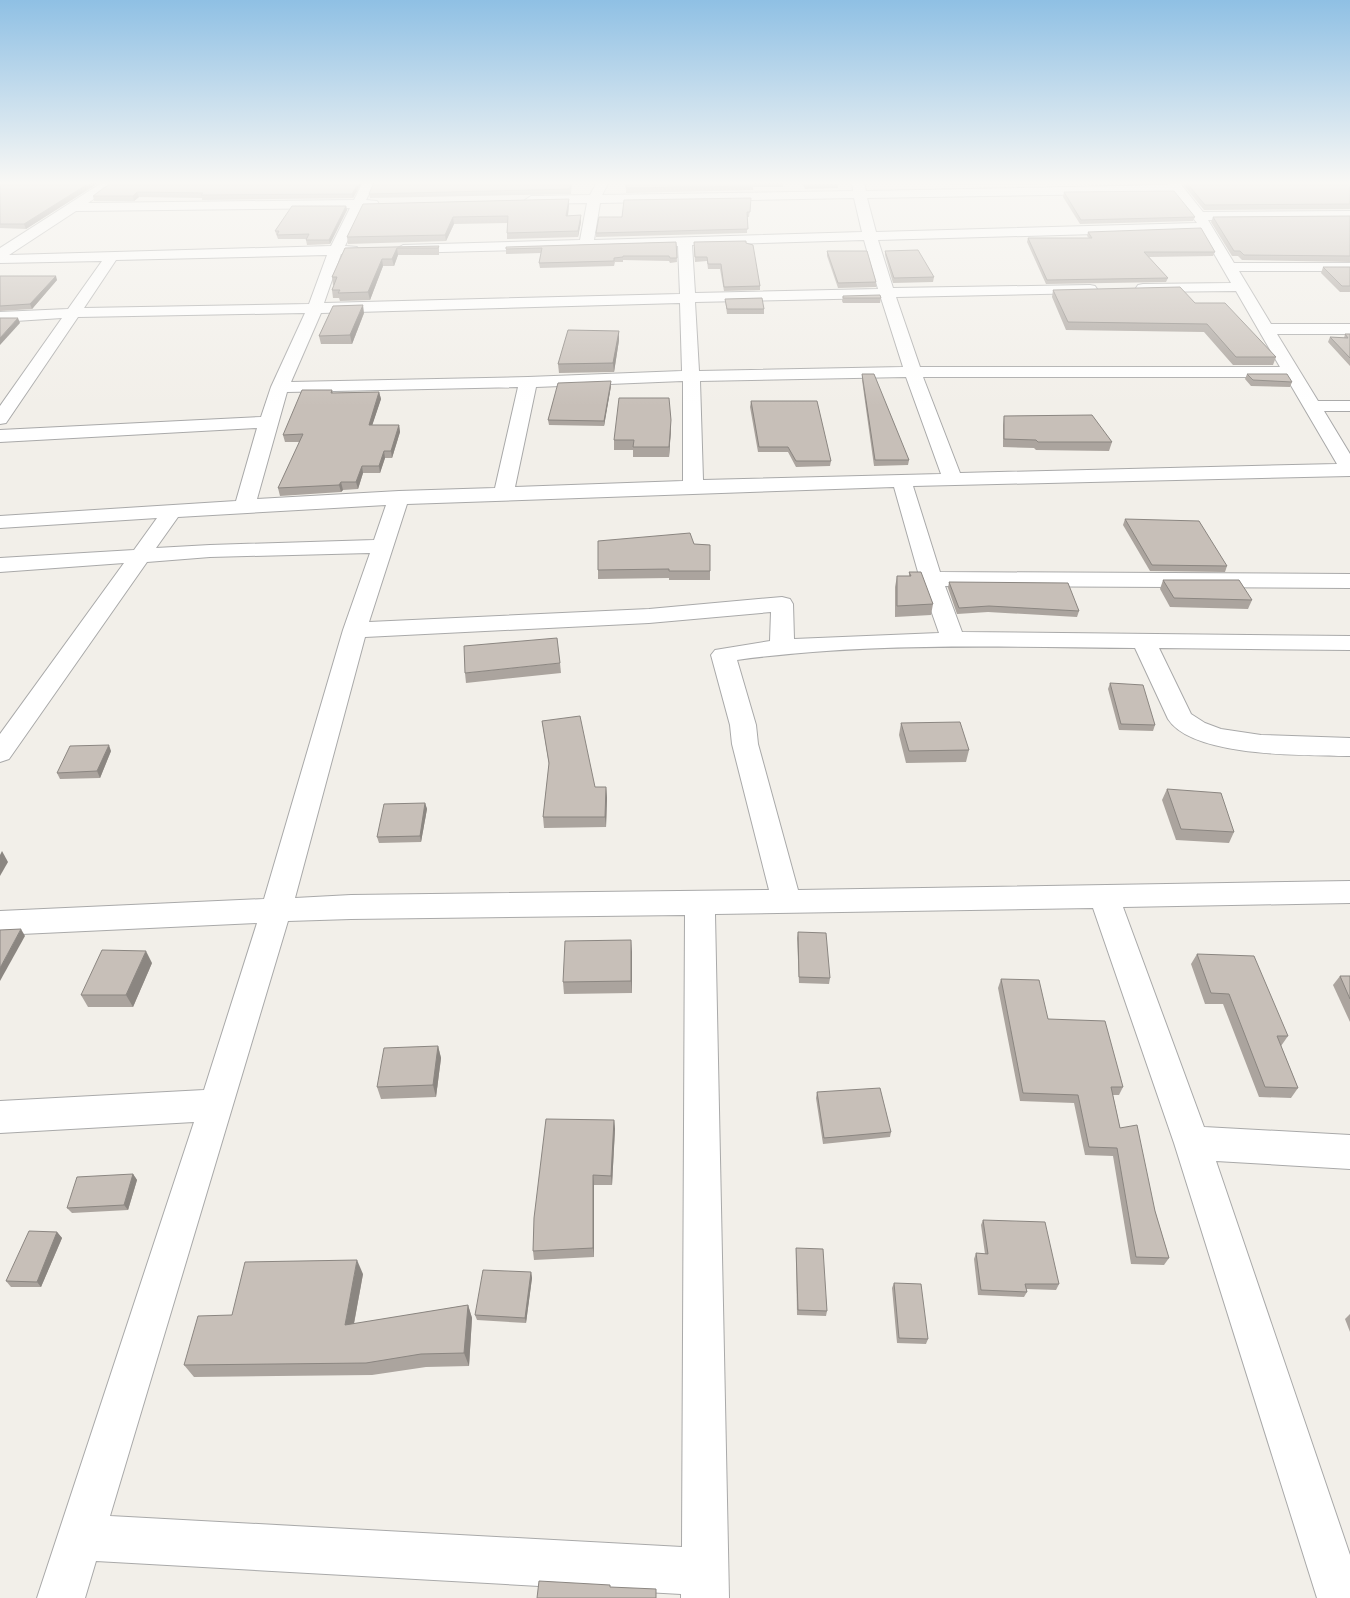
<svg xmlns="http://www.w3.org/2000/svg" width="1350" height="1598" font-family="Ubuntu,sans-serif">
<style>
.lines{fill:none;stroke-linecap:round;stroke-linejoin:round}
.minor-casing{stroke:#a9a9a9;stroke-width:2}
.minor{fill:#fff;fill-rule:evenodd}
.wall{fill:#aba49e}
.shaded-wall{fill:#8b8681}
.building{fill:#c7bfb8;stroke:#8b8681}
</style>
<rect width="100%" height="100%" fill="#f2efe9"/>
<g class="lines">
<g class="minor-casing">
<path id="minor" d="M103 182H118L88 203 354 200 363 182H375L366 200 377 201 379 204 373 208H363L345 246 357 247 359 250 357 253 341 254 324 303 680 294 678 246 403 253 396 249 403 245 580 240 587 203 531 204 525 200 531 196 590 195 597 182H607L608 184 602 195 853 191 852 182H864L866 191 1168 185 1166 182H1179L1203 212 1350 211V219L1208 220 1234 263H1350V271H1239L1271 324H1350V334H1277L1318 401H1350V411H1324L1350 454V476L913 486 940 572 1350 574V588L945 586 962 632 1350 636V650L1159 648 1191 714 1205 723 1221 729 1261 735 1350 738V756C1307 755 1193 758 1168 719L1135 648C1003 647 868 642 737 660L756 725 758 744 798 890 1350 881V903L1123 907 1204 1127 1350 1135V1169L1216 1161 1350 1555V1598H1317L1174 1143 1093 908 715 914 729 1598H681V1594L96 1561 85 1598H37L194 1122 0 1133V1101L204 1090 257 923 0 935V911L264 899 343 630 370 553 210 557 147 562 9 759 0 762V734L124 563 0 572V558L134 550 157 518 0 528V516L236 501 257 428 0 442V430L261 417 271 387 305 313 78 317 6 423 0 424V406L62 318 0 322V312L68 309 102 261 0 263V248ZM1174 193 1197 223 876 232 867 198ZM854 198 862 232 594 240 600 203ZM350 208 331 246 9 255 76 211ZM1201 231 1231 283 1143 284 1138 285 1136 288 1138 291 1143 292 1236 291 1280 367H920L896 297 1090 293 1095 292 1097 289 1095 286 1090 285 893 288 878 240ZM864 240 878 289 695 293 692 245ZM327 255 309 304 84 308 116 260ZM881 298 903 367 699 371 695 302ZM680 303 682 371 528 377 291 382 321 313ZM906 377 941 474 703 480 700 381ZM923 377H1286L1337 464 960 473ZM683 381V481L515 487 536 387ZM518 387 495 488 399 491 257 499 287 392ZM894 487 920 579 939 633 794 639 793 604 790 599 782 597 649 609 369 622 407 504ZM386 505 374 540 210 545 156 548 178 517ZM771 612 770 641 715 650 711 655 730 725 732 744 769 890 351 895 295 898 365 637 649 623ZM685 915 682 1547 110 1516 288 921 351 919Z"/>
</g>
<use href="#minor" class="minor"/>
</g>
<g class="wall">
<polygon points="0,182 100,182 26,229 0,228"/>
<polygon points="112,182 362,182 353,198 202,200 202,198 139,197 134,201 94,201 93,196"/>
<polygon points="572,182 571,194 370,198 369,194"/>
<polygon points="626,182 783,183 783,187 753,187 753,190 626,193"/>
<polygon points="802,182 838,182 838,188 805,189"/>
<polygon points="945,182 1165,182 1165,183 955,185 946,183"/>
<polygon points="1181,182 1350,182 1350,209 1204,210"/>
<polygon points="1064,192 1195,217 1193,221 1080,224 1063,197"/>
<polygon points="569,199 569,205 568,216 581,215 581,222 578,237 507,239 507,233 508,223 454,224 446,241 348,244 347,237 363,204"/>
<polygon points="751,202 749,217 747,217 747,233 596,237 596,233 622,217"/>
<polygon points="346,206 347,210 330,244 307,245 306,240 307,239 278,239 275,231"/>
<polygon points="1350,216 1350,262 1242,260 1238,256 1232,256 1211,222 1213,217"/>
<polygon points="1088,232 1215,252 1213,256 1149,257 1168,278 1166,282 1046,284 1027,242 1028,238 1089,238 1087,236"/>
<polygon points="676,242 677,262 670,263 669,261 623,260 623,262 615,262 614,266 540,268 539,263 541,253 506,254 506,247"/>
<polygon points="746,243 760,286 760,290 724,291 720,269 708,269 707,261 695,262 694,247"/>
<polygon points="439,246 439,255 398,255 394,266 383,266 370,300 340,301 339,298 333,298 332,290 334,285 333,285 332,277 345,248"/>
<polygon points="827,251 876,282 876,287 838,288 827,256"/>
<polygon points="885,251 934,277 933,282 893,283 885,255"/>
<polygon points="1323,267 1350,267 1350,292 1340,292 1321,273"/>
<polygon points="0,276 57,280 32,309 0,311"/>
<polygon points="1053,290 1195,303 1276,357 1273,365 1233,365 1204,332 1066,330 1052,297"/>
<polygon points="843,296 881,298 880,303 843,303 842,301"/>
<polygon points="725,299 764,309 764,314 727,314"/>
<polygon points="364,313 352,344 321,344 319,336"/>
<polygon points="619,331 619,340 614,372 559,373 558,364"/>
<polygon points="1345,334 1350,334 1350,366 1328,342 1330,337 1344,338"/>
<polygon points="862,374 909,460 908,465 874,466 862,380"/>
<polygon points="1247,374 1292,382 1290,387 1251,386 1245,379"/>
<polygon points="611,386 604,426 549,425 548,420"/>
<polygon points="332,390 333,393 379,392 381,399 372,425 399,425 400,432 392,458 385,458 380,473 363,473 358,489 343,490 341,492 280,496 278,488 300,442 285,442 283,435"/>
<polygon points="751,401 831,461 830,466 796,467 788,452 758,452 750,407"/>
<polygon points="1004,416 1112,442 1109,451 1036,450 1034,448 1003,447 1003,425"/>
<polygon points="671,429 669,457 633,457 633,450 614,450 614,440"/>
<polygon points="1125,519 1227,566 1225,572 1150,571 1123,525"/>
<polygon points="694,544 710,545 710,580 669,580 669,578 598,579 598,570"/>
<polygon points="909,572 933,604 931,615 895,617 895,587 897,576 909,576"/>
<polygon points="1163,580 1252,600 1248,609 1170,607 1160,589"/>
<polygon points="949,582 1079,611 1077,617 988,612 957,614 948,588"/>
<polygon points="560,663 561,673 466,683 465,673"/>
<polygon points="1110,683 1155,725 1153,731 1119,730 1108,689"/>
<polygon points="542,721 595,787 606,787 607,798 606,827 544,828 543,817 549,765"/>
<polygon points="901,723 969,750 966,762 906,763 899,735"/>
<polygon points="111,751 100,778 60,779 57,773"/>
<polygon points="1167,789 1234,832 1229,843 1176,840 1162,800"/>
<polygon points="425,803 427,809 421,842 379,843 377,837"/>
<polygon points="798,932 830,978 829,984 799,983 797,938"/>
<polygon points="632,952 632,993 564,994 563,982"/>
<polygon points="1197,954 1288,1036 1281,1046 1298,1088 1291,1098 1259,1097 1223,1004 1205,1004 1191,964"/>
<polygon points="152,963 133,1007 88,1007 81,995"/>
<polygon points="1340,976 1350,976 1350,1022 1333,985"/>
<polygon points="1001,979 1048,1019 1123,1087 1119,1095 1113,1095 1120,1128 1155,1211 1169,1258 1164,1265 1131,1264 1113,1156 1085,1155 1074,1103 1020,1101 998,988"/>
<polygon points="438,1046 441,1058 436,1097 381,1099 377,1087"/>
<polygon points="817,1092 891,1132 890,1137 823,1144 816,1098"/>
<polygon points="614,1120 615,1129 612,1185 594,1185 594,1257 534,1260 533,1251"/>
<polygon points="133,1174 137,1180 128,1210 72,1213 67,1208"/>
<polygon points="983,1220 1059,1284 1056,1290 1026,1289 1027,1292 1024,1297 978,1295 974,1259 976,1253 985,1254 981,1225"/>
<polygon points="57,1232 62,1238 41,1287 11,1287 6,1281"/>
<polygon points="796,1248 827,1311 826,1316 797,1315 796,1253"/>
<polygon points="531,1272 532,1278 526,1323 477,1320 475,1315"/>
<polygon points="363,1274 354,1324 468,1305 472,1318 469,1366 426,1367 372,1375 194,1377 184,1365 232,1315"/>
<polygon points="894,1283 928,1339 926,1344 897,1343 892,1288"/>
<polygon points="1350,1314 1350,1332 1345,1319"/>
</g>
<g class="shaded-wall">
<polygon points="91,182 100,182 26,229 24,224"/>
<polygon points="359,182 362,182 353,198 352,194"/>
<polygon points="137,192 139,197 134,201 133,196"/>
<polygon points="569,199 569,205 567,222 566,216"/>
<polygon points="346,206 347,210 330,244 329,240"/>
<polygon points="581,215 581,222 578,237 578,231"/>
<polygon points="453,217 454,224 446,241 445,235"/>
<polygon points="397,248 398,255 394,266 392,259"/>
<polygon points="382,259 383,266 370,300 368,292"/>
<polygon points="56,276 57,280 32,309 30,304"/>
<polygon points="363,305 364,313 352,344 350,335"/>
<polygon points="18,318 20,323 0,345 0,338"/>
<polygon points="619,331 619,340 614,372 613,363"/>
<polygon points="611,381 611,386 604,426 604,421"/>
<polygon points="379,392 381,399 370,432 369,425"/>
<polygon points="671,420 671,429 669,457 669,447"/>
<polygon points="399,425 400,432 392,458 391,451"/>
<polygon points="384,451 385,458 380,473 379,466"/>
<polygon points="362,466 363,473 358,489 356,482"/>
<polygon points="341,482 343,490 341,492 339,485"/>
<polygon points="109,745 111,751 100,778 97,771"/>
<polygon points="606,787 607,798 606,827 605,817"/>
<polygon points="425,803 427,809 421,842 420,836"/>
<polygon points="2,851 8,862 0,876 0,855"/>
<polygon points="21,929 25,936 0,981 0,968"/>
<polygon points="631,940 632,952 632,993 631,981"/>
<polygon points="146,951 152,963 133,1007 126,995"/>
<polygon points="438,1046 441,1058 436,1097 433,1085"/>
<polygon points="614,1120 615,1129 612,1185 611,1176"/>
<polygon points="133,1174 137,1180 128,1210 124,1205"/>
<polygon points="593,1175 594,1185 594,1257 593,1248"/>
<polygon points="57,1232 62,1238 41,1287 37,1282"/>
<polygon points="357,1260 363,1274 351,1339 345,1325"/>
<polygon points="531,1272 532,1278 526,1323 525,1318"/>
<polygon points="468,1305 472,1318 469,1366 464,1353"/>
</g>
<g class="building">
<polygon points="0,182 91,182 24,224 0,224"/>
<polygon points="112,182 359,182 352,194 201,195 203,193 137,192 133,196 93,196"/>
<polygon points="374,182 571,182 570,189 369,194"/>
<polygon points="626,182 783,182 783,183 753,183 753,186 626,188"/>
<polygon points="804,182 838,182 839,184 806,185"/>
<polygon points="1186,182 1350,182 1350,204 1205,205"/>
<polygon points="1174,191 1195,217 1081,220 1064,192"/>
<polygon points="751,198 750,212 747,212 748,229 596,233 599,217 622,217 624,200"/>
<polygon points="569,199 566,216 581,215 578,231 507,233 508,216 453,217 445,235 347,237 363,204"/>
<polygon points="292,206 346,206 329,240 306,240 309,234 277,235 279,231 275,231"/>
<polygon points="1350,216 1350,256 1244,255 1240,251 1234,251 1213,217"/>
<polygon points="1201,228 1215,252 1144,252 1168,278 1047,280 1028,238 1092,238 1088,232"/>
<polygon points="746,241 746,243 753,245 760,286 724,287 721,264 708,264 707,257 695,257 694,242"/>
<polygon points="676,242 677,258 670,258 669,256 623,256 623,257 614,258 614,261 539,263 542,248 506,249 506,247"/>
<polygon points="439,246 438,248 397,248 392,259 382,259 368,292 338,293 340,290 332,290 337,277 332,277 345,248"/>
<polygon points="918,250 934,277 894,278 885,251"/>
<polygon points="827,251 867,251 876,282 838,283"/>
<polygon points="1323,267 1350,267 1350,286 1342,286"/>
<polygon points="0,276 56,276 30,304 0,306"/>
<polygon points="1180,287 1195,303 1225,303 1276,357 1236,357 1207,324 1068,322 1053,290"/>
<polygon points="880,295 881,298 843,298 843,296"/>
<polygon points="762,298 764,309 727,309 725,299"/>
<polygon points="363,305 350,335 319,336 333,306"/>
<polygon points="0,318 18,318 0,338"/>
<polygon points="568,330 619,331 613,363 558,364"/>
<polygon points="1345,334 1350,334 1350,358 1330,337 1348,338"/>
<polygon points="862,374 874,374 909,460 875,460"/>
<polygon points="1247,374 1287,374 1292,382 1253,380"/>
<polygon points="611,381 604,421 548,420 558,383"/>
<polygon points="302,390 332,390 331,393 379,392 369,425 399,425 391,451 384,451 379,466 362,466 356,482 341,482 339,485 278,488 303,434 283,435"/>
<polygon points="619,398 669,398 671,420 669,447 633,447 634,440 614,440"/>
<polygon points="751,401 817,401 831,461 796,461 788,447 759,447"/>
<polygon points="1092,415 1112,442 1038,442 1036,440 1004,439 1004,416"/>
<polygon points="1125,519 1199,521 1227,566 1152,565"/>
<polygon points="690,533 694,544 710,545 710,571 669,571 669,569 598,570 598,541"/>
<polygon points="909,572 921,572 933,604 897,606 897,576 911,576"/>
<polygon points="1163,580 1239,580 1252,600 1174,598"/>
<polygon points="949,582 1068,583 1079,611 989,606 959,608"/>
<polygon points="557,638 560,663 465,673 464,646"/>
<polygon points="1110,683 1143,685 1155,725 1121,724"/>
<polygon points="580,716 595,787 606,787 605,817 543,817 549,763 542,721"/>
<polygon points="960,722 969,750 909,751 901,723"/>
<polygon points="109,745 97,771 57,773 70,746"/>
<polygon points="1167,789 1221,793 1234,832 1181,829"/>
<polygon points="425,803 420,836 377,837 384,804"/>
<polygon points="21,929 0,968 0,930"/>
<polygon points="798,932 826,933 830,978 799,977"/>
<polygon points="631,940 631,981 563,982 565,941"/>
<polygon points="102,950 146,951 126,995 81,995"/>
<polygon points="1197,954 1254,956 1288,1036 1277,1036 1298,1088 1265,1087 1229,994 1211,993"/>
<polygon points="1340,976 1350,976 1350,999"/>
<polygon points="1001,979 1039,980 1048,1019 1105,1021 1123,1087 1111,1087 1120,1128 1137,1125 1155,1211 1169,1258 1136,1257 1117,1148 1089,1147 1078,1095 1023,1093"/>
<polygon points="438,1046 433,1085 377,1087 384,1048"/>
<polygon points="880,1088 891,1132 824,1138 817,1092"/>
<polygon points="546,1119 614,1120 611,1176 593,1175 593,1248 533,1251 534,1218"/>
<polygon points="133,1174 124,1205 67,1208 77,1177"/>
<polygon points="983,1220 1045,1222 1059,1284 1025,1284 1027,1292 981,1290 976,1253 988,1254"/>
<polygon points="29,1231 57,1232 37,1282 6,1281"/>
<polygon points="796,1248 823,1249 827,1311 798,1310"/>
<polygon points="357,1260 345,1325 468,1305 464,1353 421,1354 366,1363 184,1365 198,1316 232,1315 245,1262"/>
<polygon points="483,1270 531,1272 525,1318 475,1315"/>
<polygon points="894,1283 921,1284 928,1339 899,1338"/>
<polygon points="539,1581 610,1585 610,1587 656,1589 656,1598 537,1598"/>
</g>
<linearGradient id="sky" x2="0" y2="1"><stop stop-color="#8fc0e4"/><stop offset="0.45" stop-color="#f9f8f5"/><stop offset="1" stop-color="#f9f8f5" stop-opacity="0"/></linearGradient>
<rect width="1350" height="406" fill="url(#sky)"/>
</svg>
